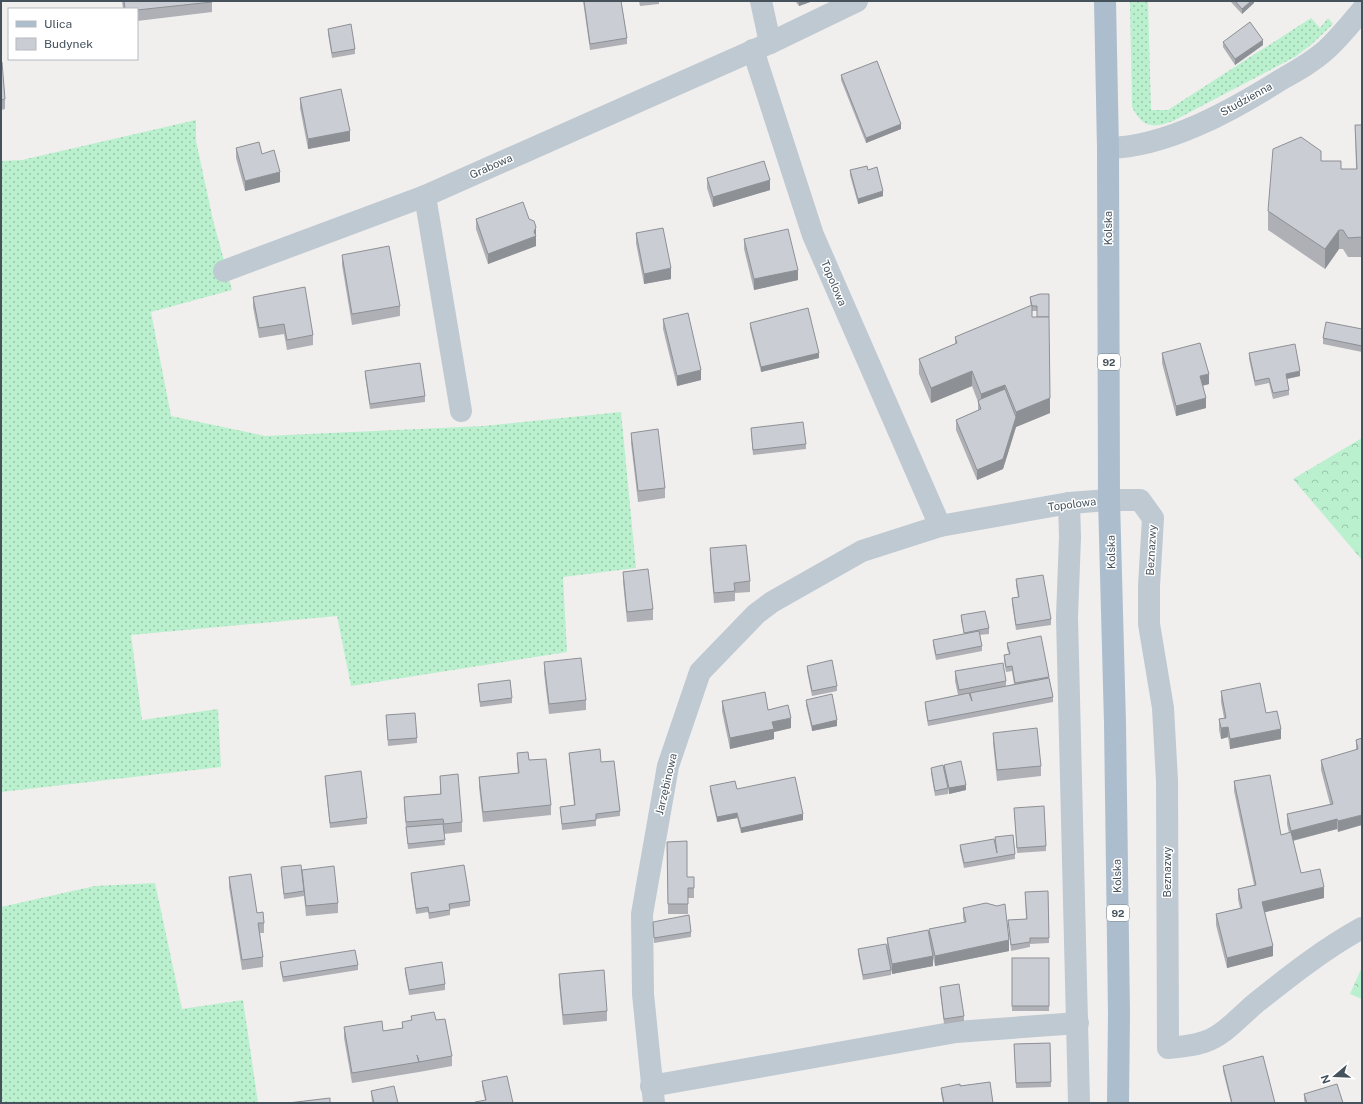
<svg xmlns="http://www.w3.org/2000/svg" width="1363" height="1104" font-family="'Public Sans',sans-serif">
<style>
.grass{fill:url(#grass-dots)}
.forest{fill:url(#forest-crowns)}
.lines{fill:none;stroke-linecap:round;stroke-linejoin:round}
.minor{stroke:#bec9d1;stroke-width:22}
.major{stroke:#acbece;stroke-width:22}
.wall{fill:#aeb0b5;fill-rule:evenodd}
.shaded-wall{fill:#8d9094}
.building{fill:#cacdd3;stroke:#8d9094}
.labels{text-anchor:middle;stroke-width:3;stroke-linejoin:round;paint-order:stroke}
.shield{fill:#fff;stroke:#7d868d;stroke-width:1}
.shield-label{font-size:10px;font-weight:bold;fill:#45525c}
.street-label{font-size:11px;fill:#45525c;stroke:#fff}
</style>
<defs>
<pattern id="grass-dots" width="8" height="8" patternUnits="userSpaceOnUse"><rect width="8" height="8" fill="#baf0ce"/><path d="M2 2h.1M6 6h.1" fill="none" stroke="#99c5aa" stroke-width="1.8" stroke-linecap="round"/></pattern>
<pattern id="forest-crowns" width="20" height="18" patternUnits="userSpaceOnUse"><rect width="20" height="18" fill="#baf0ce"/><path d="M2 6a3 3 0 1 1 6 0M12 15a3 3 0 1 1 6 0" fill="none" stroke="#99c5aa"/></pattern>
</defs>
<rect width="100%" height="100%" fill="#f1eeee"/>
<g class="grass">
<path d="M1130 1H1148L1151 110H1168L1311 18 1320 28 1328 18 1333 24 1312 44 1295 57 1173 121C1152 129 1142 127 1132 107Z"/>
<polygon points="196,120 196,141 213,220 232,290 151,312 171,416 265,436 484,426 621,412 636,568 563,577 567,652 351,686 337,616 131,635 142,720 218,709 221,767 1,792 1,161 22,160"/>
<polygon points="155,883 182,1009 243,1000 258,1103 1,1103 1,907 95,886"/>
</g>
<g class="forest">
<polygon points="1362,438 1362,560 1293,479"/>
<polygon points="1362,967 1362,999 1350,994"/>
</g>
<g class="lines">
<g class="minor">
<polyline points="761,1 770,43"/>
<polyline points="753,50 813,235 940,526"/>
<path d="M1108 148C1167 147 1233 110 1282 79 1298 70 1314 61 1327 49 1340 37 1351 23 1362 10"/>
<polyline points="425,196 461,411"/>
<polyline points="224,271 425,196 770,43 857,1"/>
<polyline points="1069,503 1070,537 1067,617 1079,1103"/>
<polyline points="651,1086 956,1032 1078,1023"/>
<path d="M654 1103 643 994 642 914 668 766 700 672 756 614 772 602 862 551 940 526 1069 503 1109 500H1140L1153 518 1149 586V624L1163 708 1167 781 1168 1048C1180 1047 1192 1046 1204 1042 1225 1035 1241 1015 1257 1002 1291 975 1324 949 1362 928"/>
</g>
<polyline class="major" points="1105,1 1108,148 1109,500 1115,723 1119,1014 1118,1103"/>
</g>
<g class="wall">
<polygon points="122,1 212,1 212,12 137,21 137,9 123,9"/>
<polygon points="583,1 621,1 627,38 627,44 590,50"/>
<polygon points="639,1 659,1 659,4 640,6"/>
<polygon points="795,1 813,1 799,6"/>
<polygon points="1230,1 1254,1 1254,3 1242,14"/>
<polygon points="328,29 355,49 355,54 332,58 328,34"/>
<polygon points="1223,42 1263,45 1235,65 1223,47"/>
<polygon points="1,62 5,99 5,109 1,110"/>
<polygon points="841,75 901,129 866,143 841,80"/>
<polygon points="300,98 350,141 308,149 300,108"/>
<polygon points="1355,125 1362,125 1362,257 1348,257 1343,249 1339,249 1325,269 1268,230 1268,211 1321,161 1341,169 1356,169"/>
<polygon points="236,148 262,154 280,182 245,191 236,158"/>
<polygon points="850,170 868,170 883,196 858,204 850,175"/>
<polygon points="707,178 770,190 713,207 707,188"/>
<polygon points="476,219 529,219 536,237 536,246 488,264 476,229"/>
<polygon points="636,233 671,279 644,284 636,243"/>
<polygon points="744,239 798,280 754,290 744,249"/>
<polygon points="342,255 400,306 400,316 352,325 342,265"/>
<path d="M1040 294 1050 413 1016 427 1003 469 977 480 956 430V420L978 410V402L972 386 931 403 919 374V359L955 344V337L1031 306 1030 302V297ZM1032 310V311H1037V317H1032Z"/>
<polygon points="253,297 313,335 313,345 287,350 284,334 259,338 253,307"/>
<polygon points="663,319 701,380 677,386 663,329"/>
<polygon points="750,323 819,358 761,372 750,328"/>
<polygon points="1362,329 1362,352 1323,344 1323,338"/>
<polygon points="1162,353 1209,384 1203,386 1206,408 1176,416 1162,363"/>
<polygon points="1249,353 1300,376 1287,379 1289,390 1289,395 1273,399 1269,383 1255,386 1249,359"/>
<polygon points="365,371 425,396 425,402 370,409 365,376"/>
<polygon points="751,428 806,444 806,449 753,455 751,433"/>
<polygon points="631,433 665,488 665,498 638,502 631,443"/>
<polygon points="710,548 750,581 750,592 735,593 735,601 714,603 710,558"/>
<polygon points="623,572 653,609 653,620 627,622 623,582"/>
<polygon points="1016,579 1051,619 1051,625 1016,630 1012,603 1012,598 1018,597 1016,585"/>
<polygon points="961,615 989,628 989,634 979,635 982,646 982,651 936,660 933,645 933,640 964,634 961,620"/>
<polygon points="1007,643 1049,677 1053,697 1053,702 928,726 925,707 925,702 958,695 955,681 955,671 1006,681 1006,686 1014,684 1012,671 1006,672 1004,661 1004,655 1009,654 1007,648"/>
<polygon points="544,662 586,700 586,710 549,714 544,673"/>
<polygon points="807,666 837,686 837,691 812,696 807,671"/>
<polygon points="478,684 512,698 512,703 480,707"/>
<polygon points="1221,691 1266,713 1281,739 1230,749 1228,737 1221,739 1219,730 1219,719 1224,718 1221,702"/>
<polygon points="806,700 837,726 812,731 806,705"/>
<polygon points="722,701 768,710 791,728 774,732 774,739 730,749 722,711"/>
<polygon points="386,715 417,738 417,743 388,746"/>
<polygon points="993,733 1041,766 1041,776 997,781 993,743"/>
<polygon points="1362,738 1338,832 1337,829 1293,841 1301,873 1324,898 1265,912 1273,956 1227,968 1216,925 1216,914 1240,908 1238,899 1238,889 1254,885 1234,791 1234,781 1281,835 1289,833 1287,824 1287,814 1330,804 1321,770 1321,760 1356,750 1356,740"/>
<polygon points="517,753 529,760 551,805 551,815 483,822 479,787 479,777 518,773 517,763"/>
<polygon points="569,753 601,762 620,811 620,816 596,819 596,826 562,830 560,807 574,805 569,758"/>
<polygon points="944,765 966,790 949,794 948,789 948,794 935,796 931,773 931,768 944,769"/>
<polygon points="325,776 367,818 367,824 330,828 325,781"/>
<polygon points="440,776 462,822 462,832 444,834 445,845 408,849 404,807 404,797 440,794"/>
<polygon points="710,786 737,789 803,820 741,833 737,818 717,822 710,791"/>
<polygon points="1014,808 1046,846 1046,851 1017,853"/>
<polygon points="995,837 1015,854 1015,859 964,868 960,850 960,845 996,847"/>
<polygon points="667,842 687,877 694,877 694,898 688,898 688,914 668,914"/>
<polygon points="281,867 302,873 338,903 338,913 306,916 304,896 284,899 281,872"/>
<polygon points="411,873 470,901 470,906 450,909 450,915 429,919 428,912 416,914 411,879"/>
<polygon points="229,877 264,923 264,933 260,933 263,957 263,967 242,970 229,887"/>
<polygon points="1048,891 1049,943 1030,944 1030,947 1011,951 1008,920 1026,919 1025,892"/>
<polygon points="963,908 1009,951 935,966 933,958 933,966 892,974 891,970 891,975 863,980 858,954 858,949 887,948 887,938 929,937 929,929 964,922 963,918"/>
<polygon points="653,922 691,932 691,937 654,943"/>
<rect x="1012" y="958" width="37" height="53"/>
<polygon points="280,962 358,965 358,970 283,982 280,967"/>
<polygon points="405,968 445,984 445,990 409,995 405,973"/>
<polygon points="559,974 607,1011 607,1021 563,1025 559,984"/>
<polygon points="940,987 964,1016 964,1021 944,1024 940,992"/>
<polygon points="411,1016 436,1020 452,1056 452,1066 419,1072 419,1069 419,1072 352,1083 344,1038 344,1027 383,1031 402,1028 402,1022 411,1021"/>
<polygon points="1050,1043 1051,1087 1016,1088 1014,1044"/>
<polygon points="1223,1066 1275,1103 1231,1103 1223,1071"/>
<polygon points="482,1081 513,1103 485,1100 482,1086"/>
<polygon points="990,1082 993,1103 943,1103 941,1093 941,1088 960,1086"/>
<polygon points="371,1091 398,1103 372,1103"/>
<polygon points="1304,1094 1343,1103 1305,1103 1304,1100"/>
</g>
<g class="shaded-wall">
<polygon points="799,1 813,1 799,6"/>
<polygon points="1251,1 1254,1 1254,3 1242,14 1242,9"/>
<polygon points="1263,40 1263,45 1235,65 1235,59"/>
<polygon points="901,124 901,129 866,143 866,138"/>
<polygon points="350,131 350,141 308,149 308,139"/>
<polygon points="280,172 280,182 245,191 245,181"/>
<polygon points="770,180 770,190 713,207 713,197"/>
<polygon points="883,191 883,196 858,204 858,199"/>
<polygon points="536,227 536,246 488,264 488,254 534,232"/>
<polygon points="1339,230 1339,249 1325,269 1325,249"/>
<polygon points="671,268 671,279 644,284 644,274"/>
<polygon points="798,270 798,280 754,290 754,279"/>
<polygon points="819,353 819,358 761,372 761,367"/>
<polygon points="701,370 701,380 677,386 677,376"/>
<polygon points="972,371 972,386 931,403 931,388"/>
<polygon points="1300,371 1300,376 1286,379 1286,374"/>
<polygon points="1209,374 1209,384 1200,386 1200,376"/>
<polygon points="1005,385 1005,400 981,409 981,394"/>
<polygon points="1050,398 1050,413 1016,427 1003,469 977,480 977,470 1016,417 1016,412"/>
<polygon points="1206,398 1206,408 1176,416 1176,406"/>
<polygon points="791,718 791,728 774,732 774,739 730,749 730,738 772,722"/>
<polygon points="837,720 837,726 812,731 812,726"/>
<polygon points="1228,727 1228,737 1221,739 1221,728"/>
<polygon points="1281,729 1281,739 1230,749 1230,739"/>
<polygon points="966,785 966,790 949,794 949,788"/>
<polygon points="737,813 737,818 717,822 717,817"/>
<polygon points="803,814 803,820 741,833 741,828"/>
<polygon points="1362,815 1362,825 1338,832 1338,821"/>
<polygon points="1337,819 1337,829 1291,841 1291,831"/>
<polygon points="1324,887 1324,898 1262,913 1262,902"/>
<polygon points="1009,940 1009,951 935,966 935,956"/>
<polygon points="1273,946 1273,956 1227,968 1227,958"/>
<polygon points="933,956 933,966 892,974 892,964"/>
</g>
<g class="building">
<polygon points="124,1 212,1 212,2 137,10 137,9 125,9"/>
<polygon points="584,1 621,1 627,38 590,44"/>
<polygon points="1235,1 1251,1 1242,9"/>
<polygon points="1250,22 1263,40 1235,59 1223,42"/>
<polygon points="351,24 355,49 332,53 328,29"/>
<polygon points="877,61 901,124 866,138 841,75"/>
<polygon points="1,62 2,62 5,99 1,100"/>
<polygon points="341,89 350,131 308,139 300,98"/>
<polygon points="1355,125 1362,125 1362,237 1348,238 1343,230 1339,230 1325,249 1268,211 1273,149 1301,137 1321,151 1321,161 1341,161 1341,169 1357,169"/>
<polygon points="259,142 262,154 274,150 280,172 245,181 236,148"/>
<polygon points="764,161 770,180 713,197 707,178"/>
<polygon points="867,166 868,170 877,167 883,191 858,199 850,170"/>
<polygon points="523,202 529,219 534,221 536,227 534,232 536,236 488,254 476,219"/>
<polygon points="663,228 671,268 644,274 636,233"/>
<polygon points="788,229 798,270 754,279 744,239"/>
<polygon points="389,246 400,306 352,314 342,255"/>
<polygon points="305,287 313,335 287,340 284,324 259,328 253,297"/>
<polygon points="1040,294 1049,294 1049,317 1037,317 1037,306 1032,306 1030,297"/>
<polygon points="1032,305 1032,317 1049,317 1050,398 1016,412 1005,385 981,394 972,371 931,388 919,359 957,343 955,337"/>
<polygon points="808,308 819,353 761,367 750,323"/>
<polygon points="688,313 701,370 677,376 663,319"/>
<polygon points="1326,322 1362,329 1362,346 1323,338"/>
<polygon points="1200,343 1209,374 1200,376 1206,398 1176,406 1162,353"/>
<polygon points="1295,344 1300,371 1286,374 1289,390 1273,393 1269,378 1255,381 1249,353"/>
<polygon points="420,363 425,396 370,404 365,371"/>
<polygon points="1005,389 1016,417 1003,459 977,470 956,420 981,409 978,401 981,399"/>
<polygon points="803,422 806,444 753,450 751,428"/>
<polygon points="658,429 665,488 638,491 631,433"/>
<polygon points="746,545 750,581 734,583 735,591 714,593 710,548"/>
<polygon points="648,569 653,609 627,612 623,572"/>
<polygon points="1043,575 1051,619 1016,625 1012,598 1019,597 1016,579"/>
<polygon points="985,611 989,628 964,633 961,615"/>
<polygon points="979,631 982,646 936,655 933,640"/>
<polygon points="1041,636 1049,677 1015,683 1012,666 1006,667 1004,655 1010,654 1007,643"/>
<polygon points="581,658 586,700 549,704 544,662"/>
<polygon points="832,660 837,686 812,691 807,666"/>
<polygon points="1003,663 1006,681 959,690 955,671"/>
<polygon points="1049,678 1053,697 928,721 925,702 969,693 972,701 970,693"/>
<polygon points="510,680 512,698 480,702 478,684"/>
<polygon points="1260,683 1266,713 1277,711 1281,729 1230,739 1228,727 1221,728 1219,719 1226,718 1221,691"/>
<polygon points="765,692 768,710 788,705 791,718 772,722 774,729 730,738 722,701"/>
<polygon points="832,694 837,720 812,726 806,700"/>
<polygon points="415,713 417,738 388,740 386,715"/>
<polygon points="1037,728 1041,766 997,770 993,733"/>
<polygon points="1362,738 1362,815 1338,821 1337,819 1291,831 1287,814 1333,804 1321,760 1358,749 1356,740"/>
<polygon points="600,749 601,762 614,761 620,811 596,814 596,820 562,824 560,807 575,805 569,753"/>
<polygon points="528,752 529,760 546,759 551,805 483,812 479,777 519,773 517,753"/>
<polygon points="961,761 966,785 949,788 944,765"/>
<polygon points="943,765 948,788 935,791 931,768"/>
<polygon points="361,771 367,818 330,823 325,776"/>
<polygon points="458,774 462,822 444,824 443,819 406,822 404,797 441,794 440,776"/>
<polygon points="1270,775 1281,835 1291,832 1301,873 1320,869 1324,887 1262,902 1273,946 1227,958 1216,914 1242,908 1238,889 1256,885 1234,781"/>
<polygon points="795,777 803,814 741,828 737,813 717,817 710,786 735,781 737,789"/>
<polygon points="1044,806 1046,846 1017,848 1014,808"/>
<polygon points="443,824 445,840 408,844 406,827"/>
<polygon points="1013,835 1015,854 964,863 960,845 994,839 997,853 995,837"/>
<polygon points="687,841 687,877 694,877 694,888 688,888 688,904 668,904 667,842"/>
<polygon points="301,865 304,891 284,894 281,867"/>
<polygon points="464,865 470,901 449,904 450,910 429,913 428,907 416,909 411,873"/>
<polygon points="334,866 338,903 306,906 302,870"/>
<polygon points="251,874 257,913 263,912 264,923 258,923 263,957 242,960 229,877"/>
<polygon points="1048,891 1049,938 1030,938 1030,942 1011,945 1008,920 1027,919 1025,892"/>
<polygon points="986,903 997,906 1005,904 1009,940 935,956 929,929 966,922 963,908"/>
<polygon points="689,915 691,932 654,938 653,922"/>
<polygon points="928,930 933,956 892,964 887,938"/>
<polygon points="886,944 891,970 863,975 858,949"/>
<polygon points="355,950 358,965 283,977 280,962"/>
<rect x="1012" y="958" width="37" height="48"/>
<polygon points="442,962 445,984 409,990 405,968"/>
<polygon points="604,970 607,1011 563,1015 559,974"/>
<polygon points="959,984 964,1016 944,1019 940,987"/>
<polygon points="434,1012 436,1020 445,1019 452,1056 419,1062 417,1055 419,1062 352,1073 344,1027 382,1021 383,1031 403,1028 402,1022 412,1020 411,1016"/>
<polygon points="1050,1043 1051,1082 1016,1083 1014,1044"/>
<polygon points="1263,1056 1275,1103 1232,1103 1223,1066"/>
<polygon points="507,1076 513,1103 475,1103 475,1102 486,1100 482,1081"/>
<polygon points="990,1082 993,1103 944,1103 941,1088 960,1084 960,1086"/>
<polygon points="1337,1084 1343,1103 1307,1103 1304,1094"/>
<polygon points="394,1086 398,1103 374,1103 371,1091"/>
<polygon points="330,1098 330,1103 288,1103"/>
</g>
<g class="labels">
<g class="shield">
<rect x="1098" y="354" width="22" height="16" rx="3"/>
<rect x="1107" y="905" width="22" height="16" rx="3"/>
</g>
<g class="shield-label">
<text x="1109" y="366">92</text>
<text x="1118" y="917">92</text>
</g>
<g class="street-label">
<text transform="translate(1246 99) rotate(-29)" y="4">Studzienna</text>
<text transform="translate(491 166) rotate(-24)" y="4">Grabowa</text>
<text transform="translate(1108 228) rotate(-90)" y="4">Kolska</text>
<text transform="translate(834 283) rotate(67)" y="4">Topolowa</text>
<text transform="translate(1072 504) rotate(-7)" y="4">Topolowa</text>
<text transform="translate(1151 550) rotate(-87)" y="4">Beznazwy</text>
<text transform="translate(1111 552) rotate(-91)" y="4">Kolska</text>
<text transform="translate(666 784) rotate(-77)" y="4">Jarzębinowa</text>
<text transform="translate(1167 872) rotate(-90)" y="4">Beznazwy</text>
<text transform="translate(1117 876) rotate(-91)" y="4">Kolska</text>
</g>
</g>
<rect width="1363" height="1104" fill="none" stroke="#45525c" stroke-width="4"/>
<rect x="8" y="8" width="130" height="52" fill="#ffffff" stroke="#b5babe"/>
<rect x="16" y="21" width="20" height="6" fill="#acbece" stroke="#b5babe"/>
<text x="44" y="28" font-size="12" fill="#45525c">Ulica</text>
<rect x="16" y="38" width="20" height="12" fill="#cacdd3" stroke="#b5babe"/>
<text x="44" y="48" font-size="12" fill="#45525c">Budynek</text>
<g transform="translate(1335 1076) rotate(251)" stroke="#ffffff" stroke-width="3" paint-order="stroke">
<path d="M0-3L7 15L0 10L-7 15Z" fill="#45525c"/>
<text y="-6" font-size="11" font-weight="bold" text-anchor="middle" fill="#45525c">N</text>
</g>
</svg>
